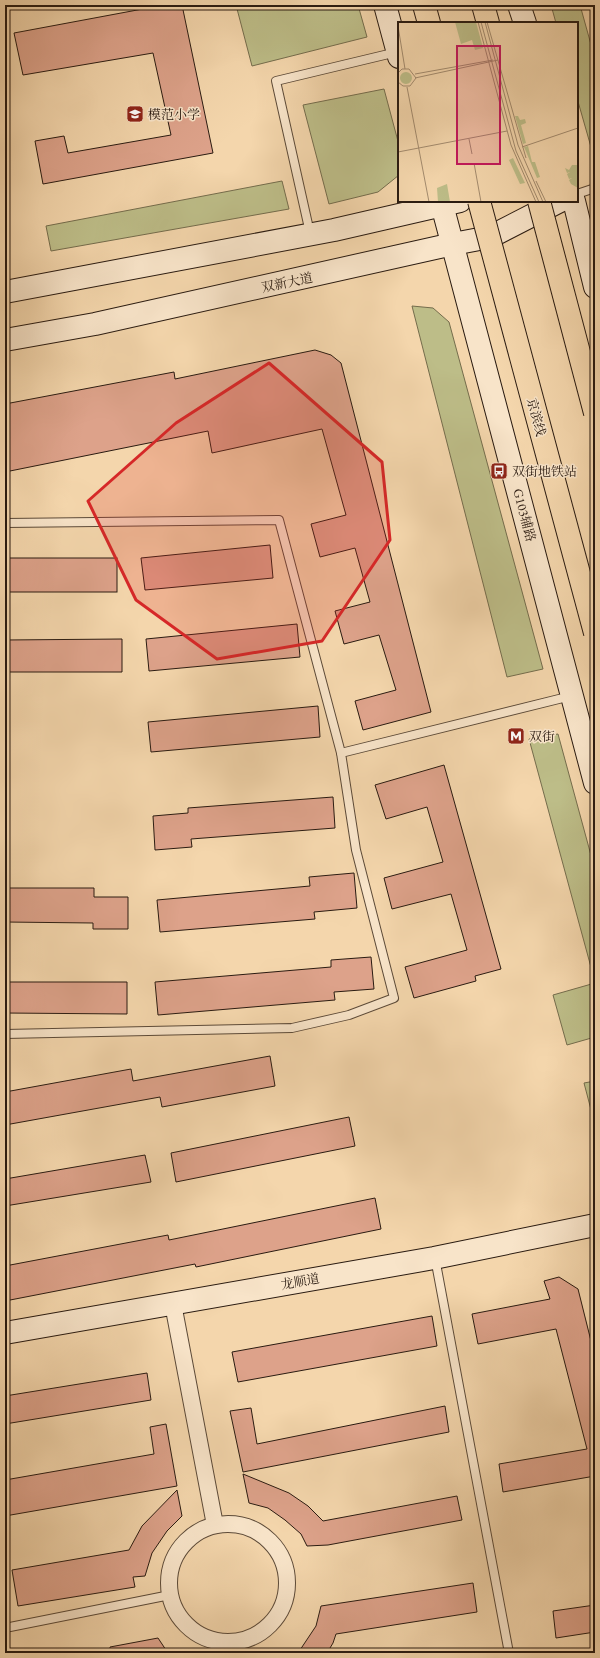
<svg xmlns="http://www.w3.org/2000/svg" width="600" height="1658" font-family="'EB Garamond','Noto Serif SC',serif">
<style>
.green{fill:#bdbd88;stroke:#746c4c}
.building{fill:#dda28a;stroke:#2a1b11}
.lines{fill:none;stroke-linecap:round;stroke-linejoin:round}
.lane-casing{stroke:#5c4a38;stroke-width:10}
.street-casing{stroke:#5c4a38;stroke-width:18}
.secondary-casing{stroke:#2a1b11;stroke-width:24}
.highway-casing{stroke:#2a1b11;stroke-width:24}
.lane{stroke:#f8e4c9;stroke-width:8}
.street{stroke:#f8e4c9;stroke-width:16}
.secondary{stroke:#f8e4c9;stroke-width:22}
.highway{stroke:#f4d6ac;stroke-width:22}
.highway-bridge-casing{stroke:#2a1b11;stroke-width:24;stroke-linecap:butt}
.highway-bridge{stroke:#f4d6ac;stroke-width:22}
.marked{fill:#d62828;fill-opacity:0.2;stroke:#d62828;stroke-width:3;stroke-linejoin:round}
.labels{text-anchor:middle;stroke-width:3;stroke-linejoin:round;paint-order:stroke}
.poi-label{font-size:13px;fill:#2a1b11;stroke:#f8e4c9;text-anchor:start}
.street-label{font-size:13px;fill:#2a1b11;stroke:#f8e4c9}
.inset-road{fill:none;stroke:#a38b6e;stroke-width:1}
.view{fill:#c2185b;fill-opacity:0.15;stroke:#c2185b;stroke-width:2}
.inset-edge{fill:none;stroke:#2a1b11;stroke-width:2}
</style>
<rect width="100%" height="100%" fill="#f4d6ac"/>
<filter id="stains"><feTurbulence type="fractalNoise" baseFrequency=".005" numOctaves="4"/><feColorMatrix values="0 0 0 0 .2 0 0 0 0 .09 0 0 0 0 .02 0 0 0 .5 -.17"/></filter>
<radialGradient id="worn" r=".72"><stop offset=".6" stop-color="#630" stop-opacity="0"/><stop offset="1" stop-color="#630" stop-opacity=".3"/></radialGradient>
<g class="green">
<polygon points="236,5 358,5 367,37 252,66"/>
<polygon points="551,5 580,5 595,59 595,161 577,98 577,23 556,23"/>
<polygon points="384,89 399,145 399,175 378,192 329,204 303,105"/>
<polygon points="282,181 289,209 51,251 46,226"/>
<polygon points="412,306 433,308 449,322 543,669 507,677"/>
<polygon points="558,734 595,870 595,982 529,739"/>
<polygon points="595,983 595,1037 567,1045 553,995"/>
<polygon points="595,1081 595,1125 584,1083"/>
</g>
<g class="building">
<polygon points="164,5 182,5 213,153 43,184 35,141 64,136 68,153 171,135 153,53 23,75 14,33"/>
<polygon points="315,350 331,355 341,363 431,712 363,730 355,701 396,690 379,635 344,644 335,611 370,602 355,548 320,557 311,524 346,515 322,429 212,453 208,431 5,472 5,404 174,372 175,379"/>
<polygon points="270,545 273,578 145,590 141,558"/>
<rect x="5" y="558" width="112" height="34"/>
<polygon points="297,624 300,657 149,671 146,639"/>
<polygon points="122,639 122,672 5,672 5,640"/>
<polygon points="318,706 320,737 151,752 148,722"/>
<polygon points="444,765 501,969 475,976 476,981 414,998 405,967 467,950 451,894 392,909 384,878 443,862 427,807 386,819 375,785"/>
<polygon points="333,797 335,828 191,839 192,847 155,850 153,816 188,813 188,808"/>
<polygon points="354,873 357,908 314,912 315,919 160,932 157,900 310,886 309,877"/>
<polygon points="5,888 94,888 94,897 128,897 128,929 93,929 93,923 5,922"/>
<polygon points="371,957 374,989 334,992 335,1000 158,1015 155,982 331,967 331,960"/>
<polygon points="5,982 127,982 127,1014 5,1013"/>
<polygon points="270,1056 275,1086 162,1107 160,1097 5,1125 5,1092 131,1069 133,1081"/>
<polygon points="349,1117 355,1146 176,1182 171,1153"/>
<polygon points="145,1155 151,1182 5,1206 5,1179"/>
<polygon points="375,1198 381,1229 196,1267 195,1264 5,1301 5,1266 168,1235 169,1240"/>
<polygon points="559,1277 578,1289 595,1357 595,1476 503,1492 499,1464 587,1449 556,1329 478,1344 472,1314 550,1299 544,1281"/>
<polygon points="432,1316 437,1346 238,1382 232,1352"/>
<polygon points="147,1373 151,1400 5,1424 5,1396"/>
<polygon points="445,1406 449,1432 243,1472 230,1411 251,1408 257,1444"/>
<polygon points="166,1424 177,1486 5,1516 5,1480 154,1454 150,1427"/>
<polygon points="243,1474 289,1493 308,1506 323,1521 457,1496 462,1520 328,1545 307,1546 301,1534 285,1520 268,1508 249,1503"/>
<polygon points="177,1490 182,1516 167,1531 152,1553 145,1576 133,1577 135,1587 18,1606 12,1570 129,1550 142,1526"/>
<polygon points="473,1583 477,1612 336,1634 333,1643 327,1653 298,1653 316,1626 321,1606"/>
<polygon points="595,1605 595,1632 556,1638 553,1611"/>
<polygon points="158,1638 168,1653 110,1653 110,1647"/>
</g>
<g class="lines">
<g class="lane-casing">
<g id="lane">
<polyline points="577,194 595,188"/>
<polyline points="310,233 276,81 397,52"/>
<polyline points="5,523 279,520 341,753"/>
<polyline points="5,1034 292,1028 349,1015 394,998 356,850 341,753 571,696"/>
<polyline points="435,1258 509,1653"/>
<polyline points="5,1628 170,1595"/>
</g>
</g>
<g class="street-casing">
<g id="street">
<polyline points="173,1304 215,1525"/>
<circle cx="228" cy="1583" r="59"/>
</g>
</g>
<g class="secondary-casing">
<g id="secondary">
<polyline points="385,5 399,57"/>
<polyline points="519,5 525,23"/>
<polyline points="441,201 595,783"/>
<polyline points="574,201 595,287"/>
<polyline points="5,292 334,230 460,201"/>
<polyline points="5,340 95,324 453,244 490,237 560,201"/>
<polyline points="5,1333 434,1258 595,1225"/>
</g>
</g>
<g class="highway-casing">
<g id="highway">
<polyline points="424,5 429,23"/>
<polyline points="483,5 488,23"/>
</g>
</g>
<use href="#lane" class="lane"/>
<use href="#street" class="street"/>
<use href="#secondary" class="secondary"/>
<use href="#highway" class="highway"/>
<g class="highway-bridge-casing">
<g id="highway-bridge">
<polyline points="479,201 595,633"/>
<polyline points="539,201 595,413"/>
</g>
</g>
<use href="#highway-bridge" class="highway-bridge"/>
</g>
<path class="marked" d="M269 363 382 462 390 540 322 641 217 659 136 600 88 501 176 423Z"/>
<defs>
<g id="school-square" transform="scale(0.9)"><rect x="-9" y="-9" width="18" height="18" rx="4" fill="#8f2418" stroke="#f8e4c9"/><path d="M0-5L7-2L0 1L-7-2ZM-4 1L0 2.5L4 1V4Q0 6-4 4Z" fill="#fff"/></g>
<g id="bus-square" transform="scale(0.9)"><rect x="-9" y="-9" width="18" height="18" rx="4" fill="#8f2418" stroke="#f8e4c9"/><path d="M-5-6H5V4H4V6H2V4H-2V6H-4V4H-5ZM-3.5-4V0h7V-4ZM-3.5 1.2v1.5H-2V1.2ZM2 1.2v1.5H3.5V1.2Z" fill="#fff"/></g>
<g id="metro-square" transform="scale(0.9)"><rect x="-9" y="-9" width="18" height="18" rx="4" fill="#8f2418" stroke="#f8e4c9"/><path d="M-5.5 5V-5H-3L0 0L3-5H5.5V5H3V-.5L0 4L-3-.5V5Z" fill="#fff"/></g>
</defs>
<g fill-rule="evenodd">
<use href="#school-square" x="135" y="114"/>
<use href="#bus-square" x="499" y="471"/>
<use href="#metro-square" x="516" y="736"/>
</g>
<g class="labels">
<g class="poi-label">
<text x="148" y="119">模范小学</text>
<text x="512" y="476">双街地铁站</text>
<text x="529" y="741">双街</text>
</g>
<g class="street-label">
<text transform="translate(287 282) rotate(-12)" y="5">双新大道</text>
<text transform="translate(537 417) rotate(75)" y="5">京滨线</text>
<text transform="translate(525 515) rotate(75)" y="5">G103辅路</text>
<text transform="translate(300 1281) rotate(-10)" y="5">龙顺道</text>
</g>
</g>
<g transform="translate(398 22)">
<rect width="180" height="180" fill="#f4d6ac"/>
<path d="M57 0H78L85 26 77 28 74 18 63 22ZM2 56a6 6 0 1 1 12 0a6 6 0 1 1-12 0ZM117 94H120L122 98 127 97 128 101 123 103 128 121 125 122ZM130 124 134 140H137L142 155 139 156 129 132 126 125ZM115 136 127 161 122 162 111 138ZM174 143H180V166L173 162 171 158 174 156 171 157 169 152 172 150 169 151 167 146 171 148ZM49 162 52 180H40L39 166Z" fill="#bdbd88"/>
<path class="inset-road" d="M80 0 113 123 138 180M83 0 118 129 141 180M87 0 120 123 145 180M89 0 128 136M0 4 7 47M0 51 4 47H11L18 56 12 64H5L0 60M17 52 95 38M17 56 100 38M9 65 31 180M71 117 74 132M124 125 180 106M0 130 109 109M76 141 83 180M138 159 148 180"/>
<path class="view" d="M59 24H102V142H59Z"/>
<rect width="180" height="180" class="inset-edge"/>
</g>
<rect width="600" height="1658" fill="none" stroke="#f4d6ac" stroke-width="20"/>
<rect x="6" y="6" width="588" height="1646" fill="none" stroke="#2a1b11" stroke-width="2"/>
<rect x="10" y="10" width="580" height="1638" fill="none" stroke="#2a1b11"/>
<rect width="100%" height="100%" filter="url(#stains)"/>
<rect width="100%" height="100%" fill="url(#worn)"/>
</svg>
